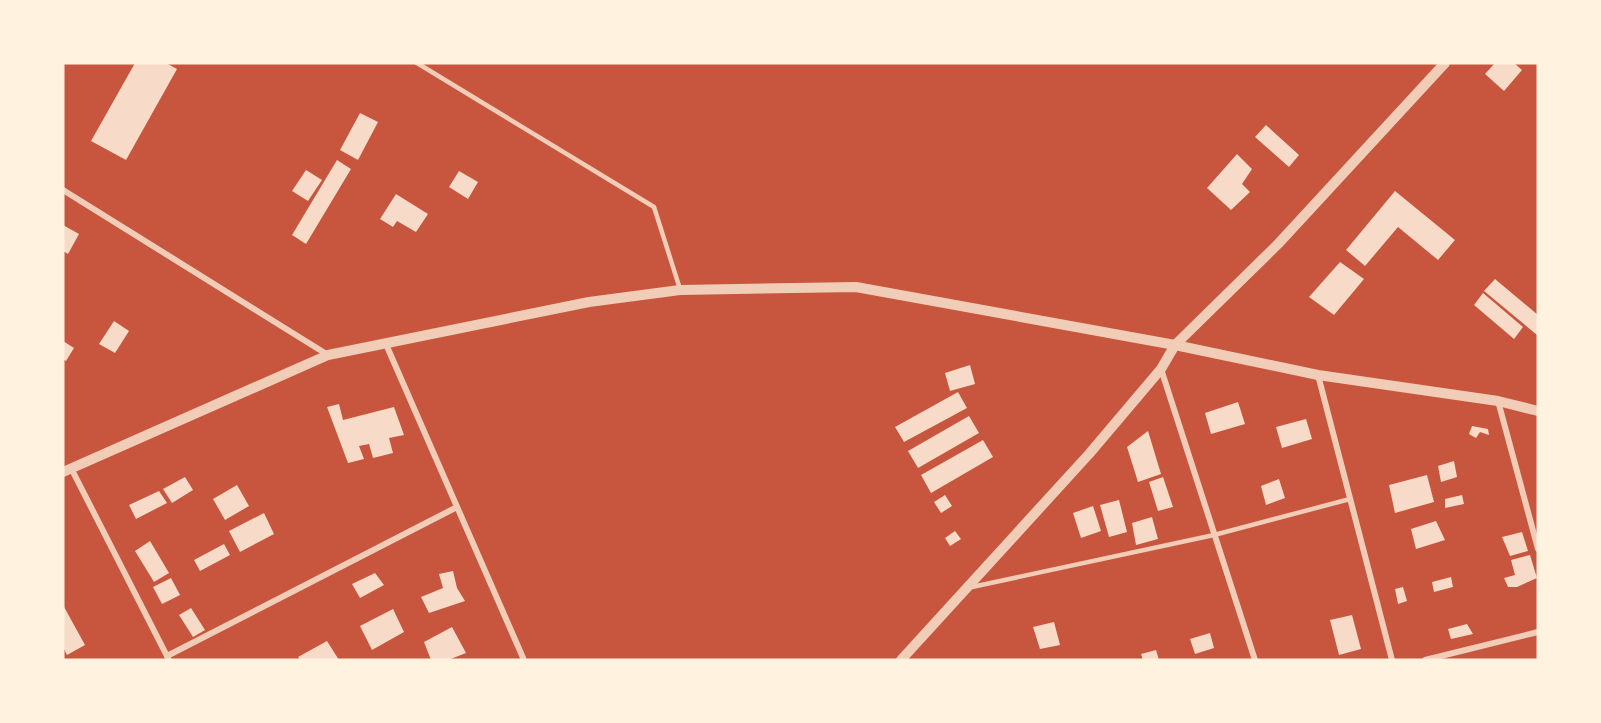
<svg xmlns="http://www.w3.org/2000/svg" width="1601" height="723" font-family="Montserrat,sans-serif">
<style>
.building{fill:#f7dbc8}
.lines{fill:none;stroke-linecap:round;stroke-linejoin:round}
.service{stroke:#f1ccb7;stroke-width:4.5}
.minor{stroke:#f1ccb7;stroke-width:6}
.tertiary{stroke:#f1ccb7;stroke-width:10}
</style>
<rect width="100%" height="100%" fill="#c8553d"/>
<g class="building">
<polygon points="135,63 166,63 177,69 126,160 91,141"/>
<polygon points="1495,63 1514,63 1522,70 1504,91 1485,74"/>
<polygon points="360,113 378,122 358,160 340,150"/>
<polygon points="1266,125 1299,155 1289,167 1255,137"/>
<polygon points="1237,154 1252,169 1242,184 1250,192 1231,210 1207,188"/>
<polygon points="337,160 351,169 306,244 292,235"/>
<polygon points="306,170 322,180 308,201 292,191"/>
<polygon points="459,171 478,182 468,199 449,187"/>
<polygon points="1395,191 1455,240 1438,260 1398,227 1365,266 1346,250"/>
<polygon points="396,194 428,214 416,232 397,221 393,227 380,219"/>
<polygon points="63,225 79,234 68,254 63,251"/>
<polygon points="1340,262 1364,279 1334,315 1309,297"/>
<polygon points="1495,279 1538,315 1537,335 1484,291"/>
<polygon points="1483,293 1523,327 1514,339 1474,305"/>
<polygon points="114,321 129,331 115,353 99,344"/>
<polygon points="63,341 74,348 66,361 63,359"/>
<polygon points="970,365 975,384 950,391 945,373"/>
<polygon points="958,392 967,408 904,442 895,427"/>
<polygon points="1238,402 1245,424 1211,434 1205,413"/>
<polygon points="339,404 343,420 394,407 404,435 389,438 393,453 373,458 369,444 359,446 364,459 348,463 327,407"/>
<polygon points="969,416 979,433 918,468 908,451"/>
<polygon points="1306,419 1312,439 1282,448 1276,427"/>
<polygon points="1472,426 1488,429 1489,435 1480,432 1476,438 1469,434"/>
<polygon points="1148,431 1161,474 1138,482 1127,447"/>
<polygon points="983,440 993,457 931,493 921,475"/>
<polygon points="1454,461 1457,477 1441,482 1438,466"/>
<polygon points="1427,475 1434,502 1395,513 1389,485"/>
<polygon points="185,477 193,490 172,503 163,489"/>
<polygon points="1163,477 1173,507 1158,511 1149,482"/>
<polygon points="1279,479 1285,498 1266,505 1261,486"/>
<polygon points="237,485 249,506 225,520 213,499"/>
<polygon points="159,491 167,503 136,519 129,505"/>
<polygon points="945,495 952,506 941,513 934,502"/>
<polygon points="1462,495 1464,504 1445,508 1445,499"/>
<polygon points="1119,500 1127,532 1109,537 1100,505"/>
<polygon points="1093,506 1101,531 1081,538 1073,513"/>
<polygon points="264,513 274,534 240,552 229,531"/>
<polygon points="1152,517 1158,539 1136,545 1132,523"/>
<polygon points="1436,521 1445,540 1416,549 1411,529"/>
<polygon points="955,531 961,539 950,546 945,538"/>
<polygon points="1522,532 1528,551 1510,556 1502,537"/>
<polygon points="150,541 169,573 154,582 135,551"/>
<polygon points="224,544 230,555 200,571 194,560"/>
<polygon points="1530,555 1537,578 1517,587 1508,587 1504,578 1515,575 1511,560"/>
<polygon points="453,571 457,588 465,601 429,613 421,597 443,588 439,574"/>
<polygon points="375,573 384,585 360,598 352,584"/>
<polygon points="1451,577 1453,587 1434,592 1432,582"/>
<polygon points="171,578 180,595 162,604 153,587"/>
<polygon points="1403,587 1407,601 1398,604 1395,589"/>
<polygon points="63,605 85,645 67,655 63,647"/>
<polygon points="191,608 205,630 193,637 179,615"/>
<polygon points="393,609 404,632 372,650 360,626"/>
<polygon points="1352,615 1361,649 1339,655 1330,620"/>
<polygon points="1054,622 1060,645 1040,649 1033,627"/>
<polygon points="1467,624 1473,634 1451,639 1448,629"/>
<polygon points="452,627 466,653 448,660 431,660 424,642"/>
<polygon points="1210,633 1214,648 1195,654 1190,639"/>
<polygon points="327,641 339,660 300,660 298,657"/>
<polygon points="1156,650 1159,660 1143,660 1141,654"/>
</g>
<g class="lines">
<g class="service">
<polyline points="417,63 654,207 680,289"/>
<polyline points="972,587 1214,535 1350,499"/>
</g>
<g class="minor">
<polyline points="63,190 328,355"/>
<polyline points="385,342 524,660"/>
<polyline points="1161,369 1255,660"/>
<polyline points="1318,375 1392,660"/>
<polyline points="1498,401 1538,549"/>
<polyline points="71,468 169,660"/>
<polyline points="167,656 457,507"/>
<polyline points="1425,660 1538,632"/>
</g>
<g class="tertiary">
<polyline points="63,472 328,355 589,302 680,290 856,287 1175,345 1318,375 1498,401 1538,411"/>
<polyline points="901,660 1089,454 1161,369 1175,345 1278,244 1445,63"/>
</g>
</g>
<rect width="1601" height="723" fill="none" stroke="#fff3e0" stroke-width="129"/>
</svg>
